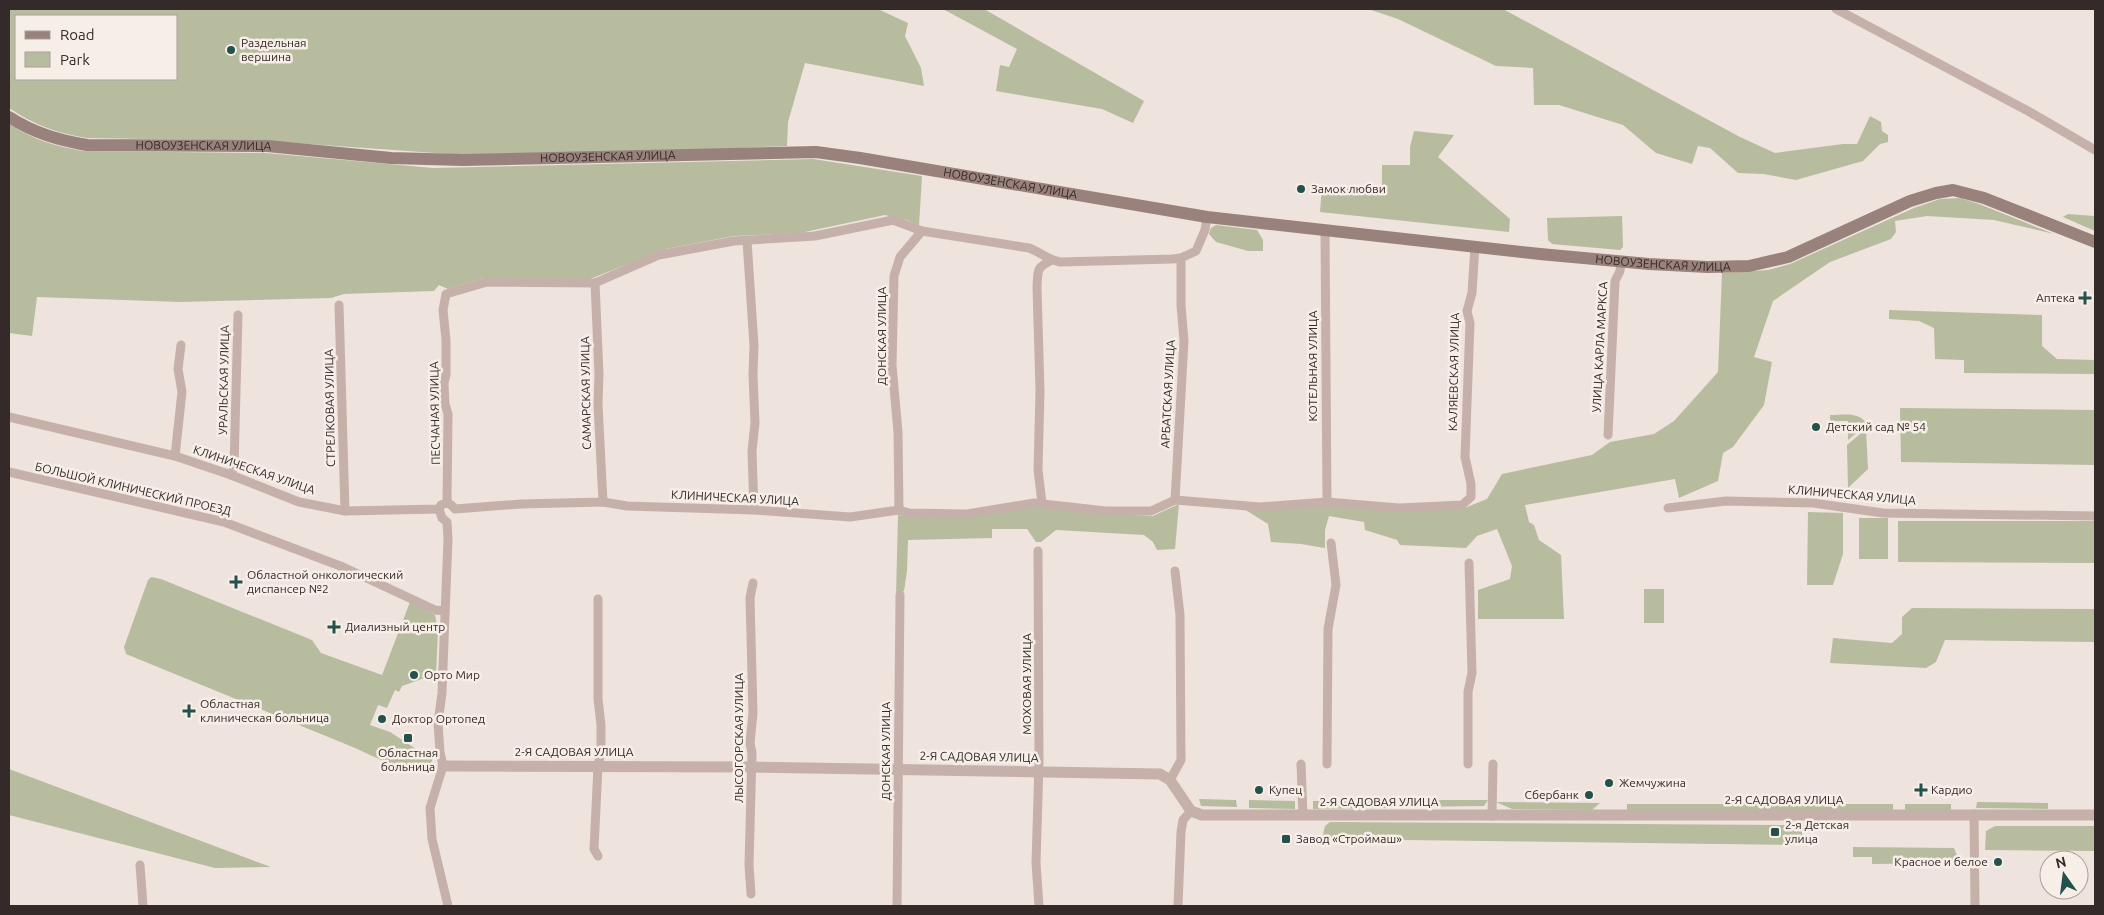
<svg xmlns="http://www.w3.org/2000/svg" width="2104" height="915" font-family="Ubuntu,sans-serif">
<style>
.green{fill:#b8bc9e;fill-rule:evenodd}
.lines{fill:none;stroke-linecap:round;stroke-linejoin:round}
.minor{stroke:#c6b1aa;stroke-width:9}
.tertiary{stroke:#c6b1aa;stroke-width:11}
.secondary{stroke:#99817c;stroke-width:12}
.poi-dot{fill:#23514b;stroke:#f7eee8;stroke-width:2}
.labels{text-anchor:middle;stroke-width:5;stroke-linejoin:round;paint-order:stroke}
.poi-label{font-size:12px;fill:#342a29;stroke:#f7eee8;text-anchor:start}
.street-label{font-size:12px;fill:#342a29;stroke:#f7eee8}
</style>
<rect width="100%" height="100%" fill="#efe3dd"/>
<g class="green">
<path d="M9 9H878L908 23 905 36 921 68 924 86 805 63 788 122 787 146 645 152 463 155 267 141 87 138C56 133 35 125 9 108ZM16 16H176V79H16Z"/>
<polygon points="943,9 984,9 1144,101 1133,123 1102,109 996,91 1000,65 1009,67 1017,49"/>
<polygon points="1368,9 1503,9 1740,137 1775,153 1843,144 1857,144 1870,116 1881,122 1882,131 1888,135 1888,142 1880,144 1863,161 1796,180 1763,174 1738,173 1710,148 1698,146 1692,164 1656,153 1623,125 1559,105 1534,105 1533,68 1496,66 1398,19"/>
<path d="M9 124C34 140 54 146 84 151L266 153 433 168 813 159 922 176 919 226 907 220 885 215 800 233 734 236 666 249 590 279 485 278 448 289 439 285 434 291 344 294 331 298 180 302 37 297 32 336 9 333Z"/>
<polygon points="1414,131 1454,135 1438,157 1510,219 1509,232 1320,212 1322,186 1382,186 1382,165 1410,165 1410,147"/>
<polygon points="1960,198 1979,204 2054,234 1994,220 1927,216 1895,221 1896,232 1891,239 1830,262 1773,301 1754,357 1772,362 1764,405 1733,447 1723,453 1718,481 1679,498 1675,479 1525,505 1529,522 1534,525 1539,540 1561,555 1564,619 1478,619 1478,590 1510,579 1512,566 1497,529 1477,536 1466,548 1400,545 1397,540 1365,530 1364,522 1329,516 1325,530 1325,548 1301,544 1271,542 1268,524 1244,509 1333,505 1462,509 1487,499 1502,474 1592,455 1610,442 1654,434 1674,421 1718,372 1722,273 1768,270 1790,264 1914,208 1940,199"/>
<polygon points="2068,214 2094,216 2095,231 2063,217"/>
<polygon points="1622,216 1623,247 1620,250 1552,244 1548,240 1547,218"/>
<polygon points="1216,225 1257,230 1263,240 1263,251 1248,251 1216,242 1209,234 1211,228"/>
<polygon points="1889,310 2042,315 2042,346 2057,359 2095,360 2095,374 1964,373 1964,360 1935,359 1934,328 1919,321 1889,319"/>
<polygon points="1900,408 2095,410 2095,465 1901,462"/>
<path d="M1830 415C1843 415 1859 411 1867 424L1848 440V421H1830Z"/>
<polygon points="1866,429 1868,469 1848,488 1847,445"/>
<polygon points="1179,504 1175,549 1157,550 1153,542 1144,535 1056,530 1041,542 1036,542 1027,529 992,529 992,538 908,540 907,571 904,591 896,596 898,515 909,516 1038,505 1109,514 1153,516"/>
<polygon points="1808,512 1843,513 1843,554 1833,585 1807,585"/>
<rect x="1859" y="518" width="29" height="41"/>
<polygon points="1898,521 2095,521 2095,563 1898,562"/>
<polygon points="151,577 161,579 312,640 321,653 382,675 410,602 435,615 438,630 436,674 402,686 399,692 395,690 387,708 378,705 370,725 390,732 416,749 429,750 433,758 430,766 415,771 396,767 355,748 126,654 124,647 148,580"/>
<rect x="1644" y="589" width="20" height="34"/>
<polygon points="1912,608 2095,609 2095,642 1945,640 1936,662 1926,668 1830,663 1833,638 1892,643 1902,634 1902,617"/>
<polygon points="9,769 271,867 215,868 9,815"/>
<polygon points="1199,799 1236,800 1237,807 1201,806"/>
<polygon points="1249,800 1295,801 1295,809 1249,808"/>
<polygon points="1393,800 1393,808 1313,809 1313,801"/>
<polygon points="1404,800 1488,800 1484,806 1404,807"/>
<polygon points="1496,802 1600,803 1592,810 1512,809"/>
<polygon points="1977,802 2048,803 2048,809 1976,808"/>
<polygon points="1627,804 1893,804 1893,812 1627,811"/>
<rect x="1905" y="804" width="46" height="7"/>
<polygon points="1330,822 1797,825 1801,829 1805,845 1322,839 1325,826"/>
<polygon points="1995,826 2095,826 2095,851 1985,850 1986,831"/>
<polygon points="1853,847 1954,848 1960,863 1872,864 1872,857 1853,857"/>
</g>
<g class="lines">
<g class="minor">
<polyline points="1836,9 2028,111 2095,150"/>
<polyline points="1325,231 1327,502"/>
<polyline points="747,241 754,345 753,375 755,423 752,451 754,510"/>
<polyline points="595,283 599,374 598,404 603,502"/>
<polyline points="339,305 345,511"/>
<path d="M9 417 175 456 231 475 299 502 345 511 439 509 441 505C448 502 450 503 455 509L521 504 603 502 627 506 754 510 850 517 899 510 909 513 967 514 1034 503 1106 511H1151L1175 500 1260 507 1327 502 1399 508 1462 505 1471 497V484L1465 457 1470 323 1467 311 1472 293 1475 246"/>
<polyline points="1608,435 1615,281 1620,271 1621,261"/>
<polyline points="175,456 182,392 178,369 181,345"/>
<polyline points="9,472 224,522 343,567 435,610 445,611"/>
<polyline points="231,475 234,467 238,315"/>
<polyline points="1175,500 1184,341 1181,305 1181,258"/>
<path d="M447 503 448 414 445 404 444 383 446 375V340L443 310 446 294 487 282 595 283 659 255 734 241 815 236 893 220 922 231 1029 248C1040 252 1048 260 1060 262L1172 259 1181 258 1196 251 1205 230 1207 217"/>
<path d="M1042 503 1038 470 1040 391 1037 287C1038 271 1036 268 1050 261"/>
<polyline points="1668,508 1726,501 1813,503 1883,513 2095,516"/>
<polyline points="439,509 442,518 447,522 448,539 442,693 438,723 440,752 443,766 430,808 432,839 448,906"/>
<polyline points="899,510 898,432 892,365 894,276 900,257 922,231"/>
<polyline points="1038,551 1039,763 1036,863 1039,906"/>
<polyline points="598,599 598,699 601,725 601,751 598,766 594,849 598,856"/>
<polyline points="1301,764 1303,815"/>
<polyline points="1327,764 1328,629 1336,585 1331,543"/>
<polyline points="1468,764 1468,692 1472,673 1469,563"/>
<polyline points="1170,780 1181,760 1180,615 1175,571"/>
<polyline points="1974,814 1975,906"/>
<polyline points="1492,816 1493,764"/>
<polyline points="140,865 143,906"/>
<polyline points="751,894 749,865 752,753 750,743 753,713 750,598 753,583"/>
<polyline points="897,906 900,595"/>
<polyline points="1178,906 1181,832 1183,820 1191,811"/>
</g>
<polyline class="tertiary" points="443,766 752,767 1160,774 1170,780 1191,811 1202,815 2095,815"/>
<path class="secondary" id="s1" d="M9 117C34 133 58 140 87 145L267 146 391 158 463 160 816 152 860 158 1207 217 1540 254 1649 264 1708 267 1749 266 1788 257 1910 201 1936 193 1953 190 1984 198 2095 242"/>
</g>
<g class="poi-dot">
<circle cx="231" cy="50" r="5"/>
<circle cx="1301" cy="189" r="5"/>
<path d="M2082.5 290.5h5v5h5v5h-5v5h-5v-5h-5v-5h5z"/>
<circle cx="1816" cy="427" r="5"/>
<path d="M233.5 574.5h5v5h5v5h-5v5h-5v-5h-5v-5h5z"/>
<path d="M331.5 619.5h5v5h5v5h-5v5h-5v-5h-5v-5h5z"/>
<circle cx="414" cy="675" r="5"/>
<path d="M186.5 703.5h5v5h5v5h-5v5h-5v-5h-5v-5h5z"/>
<circle cx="382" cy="719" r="5"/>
<rect x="403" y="733" width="10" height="10" rx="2.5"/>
<circle cx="1609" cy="783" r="5"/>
<circle cx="1259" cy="790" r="5"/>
<path d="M1918.5 782.5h5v5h5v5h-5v5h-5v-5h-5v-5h5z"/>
<circle cx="1589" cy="795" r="5"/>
<rect x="1770" y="827" width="10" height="10" rx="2.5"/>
<rect x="1281" y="834" width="10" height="10" rx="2.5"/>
<circle cx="1998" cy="862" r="5"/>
</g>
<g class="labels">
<g class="poi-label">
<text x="241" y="47">Раздельная<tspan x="241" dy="14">вершина</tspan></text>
<text x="1311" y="193">Замок любви</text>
<text x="2075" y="302" text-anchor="end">Аптека</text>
<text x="1826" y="431">Детский сад № 54</text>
<text x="247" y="579">Областной онкологический<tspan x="247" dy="14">диспансер №2</tspan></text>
<text x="345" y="631">Диализный центр</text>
<text x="424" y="679">Орто Мир</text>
<text x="200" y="708">Областная<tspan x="200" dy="14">клиническая больница</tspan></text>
<text x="392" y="723">Доктор Ортопед</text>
<text x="408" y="757" text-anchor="middle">Областная<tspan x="408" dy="14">больница</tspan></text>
<text x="1619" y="787">Жемчужина</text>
<text x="1269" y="794">Купец</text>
<text x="1931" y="794">Кардио</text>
<text x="1579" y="799" text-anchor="end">Сбербанк</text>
<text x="1785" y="829">2-я Детская<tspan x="1785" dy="14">улица</tspan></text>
<text x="1296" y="843">Завод «Строймаш»</text>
<text x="1988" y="866" text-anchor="end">Красное и белое</text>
</g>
<g class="street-label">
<text dy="4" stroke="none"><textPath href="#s1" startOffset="200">НОВОУЗЕНСКАЯ УЛИЦА</textPath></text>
<text dy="4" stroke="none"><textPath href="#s1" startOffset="605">НОВОУЗЕНСКАЯ УЛИЦА</textPath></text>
<text dy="4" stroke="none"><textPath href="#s1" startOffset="1010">НОВОУЗЕНСКАЯ УЛИЦА</textPath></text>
<text dy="4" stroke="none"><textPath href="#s1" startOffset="1668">НОВОУЗЕНСКАЯ УЛИЦА</textPath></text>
<text transform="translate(882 336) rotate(-90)" y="4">ДОНСКАЯ УЛИЦА</text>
<text transform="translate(1600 347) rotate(-87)" y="4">УЛИЦА КАРЛА МАРКСА</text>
<text transform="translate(1313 366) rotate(-90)" y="4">КОТЕЛЬНАЯ УЛИЦА</text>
<text transform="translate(1454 372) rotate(-89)" y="4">КАЛЯЕВСКАЯ УЛИЦА</text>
<text transform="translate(224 380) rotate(-89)" y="4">УРАЛЬСКАЯ УЛИЦА</text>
<text transform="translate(586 393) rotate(-91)" y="4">САМАРСКАЯ УЛИЦА</text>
<text transform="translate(1168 394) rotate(-87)" y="4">АРБАТСКАЯ УЛИЦА</text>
<text transform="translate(330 408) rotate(-91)" y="4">СТРЕЛКОВАЯ УЛИЦА</text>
<text transform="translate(435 413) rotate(-91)" y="4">ПЕСЧАНАЯ УЛИЦА</text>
<text transform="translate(254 470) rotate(19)" y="4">КЛИНИЧЕСКАЯ УЛИЦА</text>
<text transform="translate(133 489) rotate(13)" y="4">БОЛЬШОЙ КЛИНИЧЕСКИЙ ПРОЕЗД</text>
<text transform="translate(1852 495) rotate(5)" y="4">КЛИНИЧЕСКАЯ УЛИЦА</text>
<text transform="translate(735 498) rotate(3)" y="4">КЛИНИЧЕСКАЯ УЛИЦА</text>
<text transform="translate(1027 684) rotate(-90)" y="4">МОХОВАЯ УЛИЦА</text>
<text transform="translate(739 738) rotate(-90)" y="4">ЛЫСОГОРСКАЯ УЛИЦА</text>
<text transform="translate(886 751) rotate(-90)" y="4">ДОНСКАЯ УЛИЦА</text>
<text x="574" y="756">2-Я САДОВАЯ УЛИЦА</text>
<text transform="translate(979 757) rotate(1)" y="4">2-Я САДОВАЯ УЛИЦА</text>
<text x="1784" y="804">2-Я САДОВАЯ УЛИЦА</text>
<text x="1379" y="806">2-Я САДОВАЯ УЛИЦА</text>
</g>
</g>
<rect width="2104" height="915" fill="none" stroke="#342a29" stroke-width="20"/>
<rect x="15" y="15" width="162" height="65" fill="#f7eee8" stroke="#a9a09c"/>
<rect x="25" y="31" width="25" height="8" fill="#99817c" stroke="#a9a09c"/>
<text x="60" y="40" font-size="15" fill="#342a29">Road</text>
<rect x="25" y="52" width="25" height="15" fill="#b8bc9e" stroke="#a9a09c"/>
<text x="60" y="65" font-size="15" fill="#342a29">Park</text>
<g transform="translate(2064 875) rotate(346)"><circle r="24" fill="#f7eee8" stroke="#a9a09c"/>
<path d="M0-4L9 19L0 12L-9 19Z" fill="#23514b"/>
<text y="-8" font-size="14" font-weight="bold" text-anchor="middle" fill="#342a29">N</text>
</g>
</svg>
